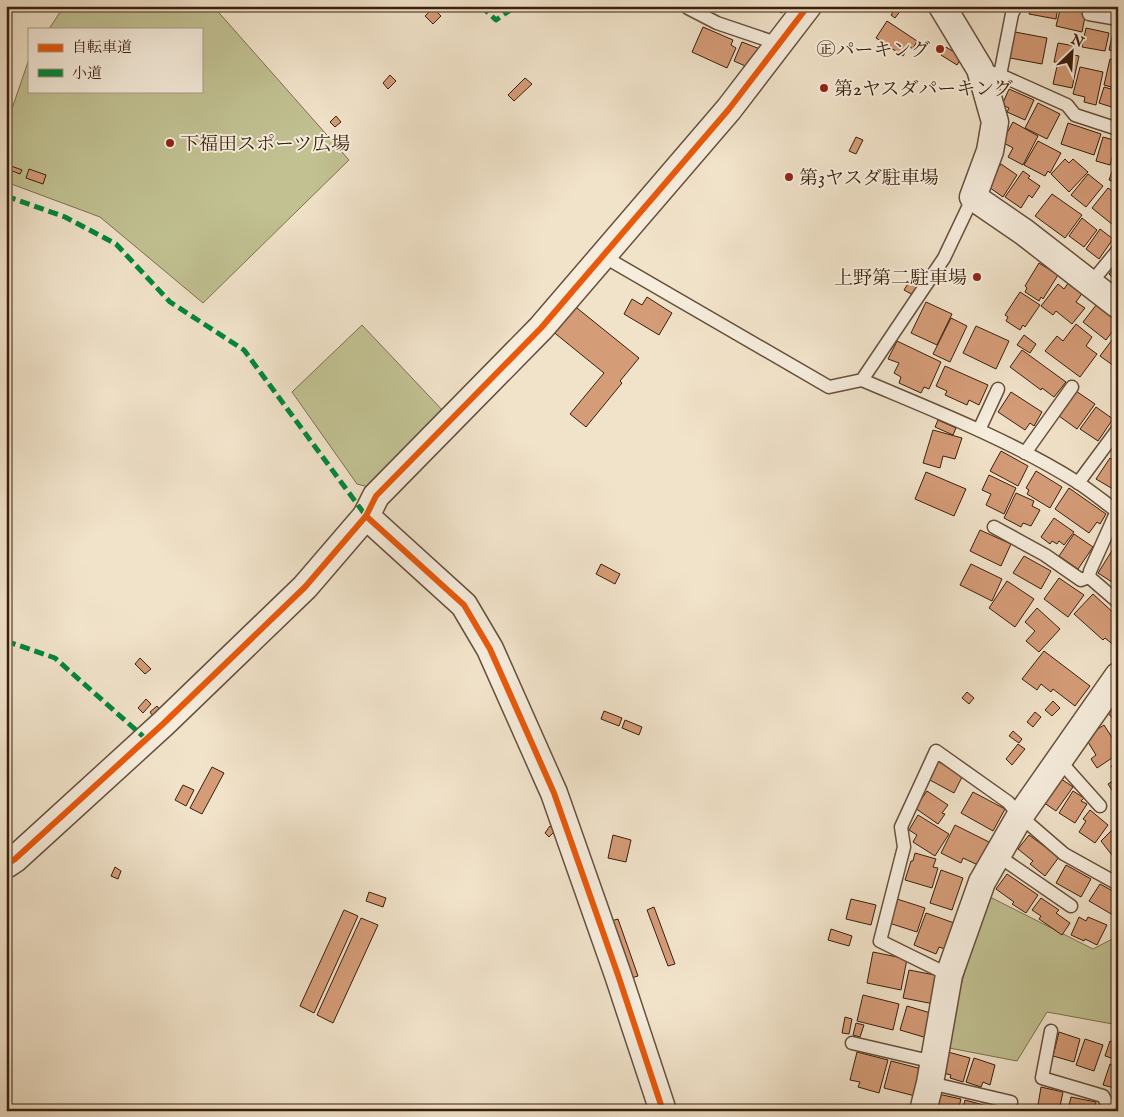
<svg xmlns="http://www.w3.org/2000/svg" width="1124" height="1117" font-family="'IM FELL English','Noto Serif JP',serif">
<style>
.green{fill:#c1c192;stroke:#7e704f}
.building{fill:#d59c78;stroke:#3a1f0c}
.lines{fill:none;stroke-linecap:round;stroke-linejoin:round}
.lane-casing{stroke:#68503c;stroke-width:15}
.street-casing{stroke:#68503c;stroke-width:29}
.lane{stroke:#f6eddd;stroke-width:12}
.street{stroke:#f6eddd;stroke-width:26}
.quiet{stroke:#00873e;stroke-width:5;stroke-dasharray:10 5;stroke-linecap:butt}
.cycleway-casing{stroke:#f6eddd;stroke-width:9}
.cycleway{stroke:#e8590c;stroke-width:6}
.poi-dot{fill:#8f2418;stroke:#f6eddd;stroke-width:2}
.labels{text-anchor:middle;stroke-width:4;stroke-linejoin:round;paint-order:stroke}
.poi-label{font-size:19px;fill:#3a1f0c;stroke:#f6eddd;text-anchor:start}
</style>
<rect width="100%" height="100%" fill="#f1e3ca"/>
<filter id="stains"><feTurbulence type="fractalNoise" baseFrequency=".004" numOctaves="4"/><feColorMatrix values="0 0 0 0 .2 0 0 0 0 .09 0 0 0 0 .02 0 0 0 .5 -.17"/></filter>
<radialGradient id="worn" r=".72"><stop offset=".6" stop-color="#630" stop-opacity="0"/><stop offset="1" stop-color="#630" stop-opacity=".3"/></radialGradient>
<g class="green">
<polygon points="64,6 213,6 349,160 203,303 100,217 6,182 6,126 29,59 29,91 201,91 201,29 49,29"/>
<polygon points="362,325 445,413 372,488 357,484 292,392"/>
<polygon points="986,895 1093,949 1118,936 1118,1025 1047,1012 1017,1061 944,1047"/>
</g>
<g class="building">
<polygon points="754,6 785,6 782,13 766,6 764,11"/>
<polygon points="897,6 904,6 895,18 891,15"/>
<polygon points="1031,6 1058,6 1056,19 1029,14"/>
<polygon points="1061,6 1087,6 1082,32 1056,26"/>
<polygon points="1100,6 1118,6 1118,11"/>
<polygon points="433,8 441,16 433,24 425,16"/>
<polygon points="887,21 917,41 913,49 909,46 903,56 876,38"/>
<polygon points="703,27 733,40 731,45 736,48 727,68 692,52"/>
<polygon points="1086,28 1109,33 1105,51 1082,47"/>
<polygon points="1114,28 1118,29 1118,52 1109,50"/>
<polygon points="1015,32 1047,38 1042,64 1010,58"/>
<polygon points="742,42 760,49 752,69 734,61"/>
<polygon points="1058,43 1075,46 1074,55 1079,56 1072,88 1053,84 1058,62 1054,62"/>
<polygon points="946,47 962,57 957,65 941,55"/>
<polygon points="1110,59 1118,60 1118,89 1104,85"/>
<polygon points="1080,67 1103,72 1096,105 1084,102 1085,97 1073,94"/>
<polygon points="390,75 396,81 388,89 383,83"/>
<polygon points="525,78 532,84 514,101 508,95"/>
<polygon points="1104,87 1118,91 1118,109 1099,103"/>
<polygon points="1009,89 1034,100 1025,120 1007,112 1009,108 1002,105"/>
<polygon points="1038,103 1060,114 1047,139 1025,128"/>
<polygon points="336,116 341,122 335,127 330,122"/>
<polygon points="1013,122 1038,136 1023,165 1008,157 1013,148 1002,142"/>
<polygon points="1068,123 1101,134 1094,155 1061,144"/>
<polygon points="856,137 863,140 856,154 849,151"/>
<polygon points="1103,137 1117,141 1110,165 1096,161"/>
<polygon points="1038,141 1061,153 1050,173 1048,171 1045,176 1024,165"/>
<polygon points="1065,159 1069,163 1073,159 1088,172 1069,192 1051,174"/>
<polygon points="1001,164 1017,175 1003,197 986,185"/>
<polygon points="11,166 22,170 20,174 10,170"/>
<polygon points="29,169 46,175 43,184 26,178"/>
<polygon points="1113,169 1118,171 1118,183 1109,180"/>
<polygon points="1023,171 1030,176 1028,178 1040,186 1032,198 1029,195 1021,208 1005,197"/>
<polygon points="1088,174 1103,186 1086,207 1071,195"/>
<polygon points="1108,188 1118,195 1118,229 1092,208"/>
<polygon points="1052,194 1082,215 1065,238 1035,216"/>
<polygon points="1082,218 1097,230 1084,247 1069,236"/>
<polygon points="1100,229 1113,239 1099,259 1086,249"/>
<polygon points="1039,263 1058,275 1043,299 1041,297 1039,301 1025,292 1027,288 1025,286"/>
<polygon points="1118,263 1118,282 1109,274"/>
<polygon points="912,277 922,284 915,296 904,290"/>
<polygon points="1069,282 1083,292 1076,302 1085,308 1072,324 1056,311 1053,315 1041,306 1058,284 1064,289"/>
<polygon points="1020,292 1040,305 1025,327 1023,325 1020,330 1006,321 1008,317 1005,315"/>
<polygon points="647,297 672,313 659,335 624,314 632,299 642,305"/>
<polygon points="926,302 952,314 937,345 911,333"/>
<polygon points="572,304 639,358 620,381 622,383 586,427 570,414 604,373 551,330"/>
<polygon points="1097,304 1118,320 1118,324 1106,340 1083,322"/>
<polygon points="951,318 967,326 950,362 933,354"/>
<polygon points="1076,324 1092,337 1086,346 1097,354 1080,377 1045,351 1057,336 1063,341"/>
<polygon points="976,326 1009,341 996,369 963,353"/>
<polygon points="1118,332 1118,361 1114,366 1100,356"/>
<polygon points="1024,335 1036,344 1030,353 1017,345"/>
<polygon points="897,341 941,362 929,389 924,387 921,393 899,383 901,377 894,373 899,363 888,359"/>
<polygon points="1022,350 1066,382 1054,397 1042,388 1041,390 1010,367"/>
<polygon points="945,366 988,385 979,405 969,400 967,405 945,395 947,391 936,386"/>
<polygon points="1076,391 1095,404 1077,429 1059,416"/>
<polygon points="1011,392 1042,412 1034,426 1030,423 1025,430 998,412"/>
<polygon points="1096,407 1113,419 1098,441 1080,429"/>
<polygon points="938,420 956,428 953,435 935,427"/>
<polygon points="933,430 962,438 955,459 943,456 940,468 923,463"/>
<polygon points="1001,451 1028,466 1018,486 990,471"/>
<polygon points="1110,458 1118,463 1118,492 1096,479"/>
<polygon points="1036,471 1062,487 1050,508 1027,494 1029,490 1026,488"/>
<polygon points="926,472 966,489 954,516 915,499"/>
<polygon points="989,475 1016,488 1004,514 986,505 991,494 982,490"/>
<polygon points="1069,488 1106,514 1100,524 1097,522 1089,533 1055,509"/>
<polygon points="1016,493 1034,501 1032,506 1040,510 1031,526 1023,523 1021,527 1004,518"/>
<polygon points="1054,518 1074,532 1064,545 1059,541 1057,544 1052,541 1050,544 1041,537"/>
<polygon points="980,530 1011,544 1001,566 970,551"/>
<polygon points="1074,534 1093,547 1078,569 1059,556"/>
<polygon points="1113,549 1118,552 1118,580 1115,584 1098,573"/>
<polygon points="1024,556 1051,571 1041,589 1013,573"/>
<polygon points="601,564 620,574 615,584 596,574"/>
<polygon points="971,564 1002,579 992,601 960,585"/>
<polygon points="1059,578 1084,595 1068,617 1044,599"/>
<polygon points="1007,581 1034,599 1015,627 989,608"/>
<polygon points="1093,594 1118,617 1118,645 1116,647 1105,638 1103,640 1074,614"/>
<polygon points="1037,608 1060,629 1039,652 1026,641 1035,631 1025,622"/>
<polygon points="1044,651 1090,686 1075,706 1053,689 1051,692 1041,684 1037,690 1022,679"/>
<polygon points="140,658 151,669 145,674 135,664"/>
<polygon points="967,692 974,698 969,704 962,698"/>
<polygon points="1118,695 1118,724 1103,708"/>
<polygon points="146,699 151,704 143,713 138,708"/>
<polygon points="1053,701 1060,708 1052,716 1045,710"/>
<polygon points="157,706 160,710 153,716 150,712"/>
<polygon points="604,711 622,718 619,726 601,719"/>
<polygon points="1035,712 1041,717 1033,727 1027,722"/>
<polygon points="625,720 642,727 639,735 622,728"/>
<polygon points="1104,725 1118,747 1118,754 1097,768 1091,759 1096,755 1085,737"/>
<polygon points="1013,731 1022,739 1019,743 1009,736"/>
<polygon points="1018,744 1025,749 1012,765 1006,759"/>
<polygon points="937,761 963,775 954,793 928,779"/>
<polygon points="1118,761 1118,776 1111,766"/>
<polygon points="212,767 224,773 202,814 190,808"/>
<polygon points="1057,776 1073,787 1056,811 1040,800"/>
<polygon points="1118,778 1118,793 1115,795 1108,784"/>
<polygon points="183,785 194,790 186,806 175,800"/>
<polygon points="927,791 948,805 942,813 945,814 938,824 915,808"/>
<polygon points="1073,791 1084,798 1081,801 1087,804 1075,823 1059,813"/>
<polygon points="973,792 1005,809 993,831 961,813"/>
<polygon points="1090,810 1108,825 1095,843 1079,832 1086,821 1083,819"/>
<polygon points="918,815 949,834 935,856 913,842 917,835 909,830"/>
<polygon points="955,825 991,843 980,866 963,858 961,863 941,853"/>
<polygon points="550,826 555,831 549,837 545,833"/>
<polygon points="1113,829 1118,835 1118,863 1101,841"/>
<polygon points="613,835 631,840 626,862 608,858"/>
<polygon points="1029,835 1059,857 1045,876 1030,864 1033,861 1018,849"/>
<polygon points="915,853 936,859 933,867 938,868 932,888 905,880 911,861 913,861"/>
<polygon points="1066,865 1091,879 1081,897 1056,883"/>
<polygon points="115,867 121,871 118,879 111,876"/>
<polygon points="941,870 963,878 952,910 930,903"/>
<polygon points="1007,874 1038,895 1026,913 1012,904 1014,902 996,889"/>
<polygon points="1100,884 1118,894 1118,906 1113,915 1089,901"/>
<polygon points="369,892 386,898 383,907 366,901"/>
<polygon points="1041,898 1059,910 1056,913 1070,923 1062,935 1039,919 1041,916 1032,910"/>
<polygon points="851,899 876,905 871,925 846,919"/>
<polygon points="897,899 925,908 917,932 889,923"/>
<polygon points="654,907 675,964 668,966 647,910"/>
<polygon points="344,910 358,916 314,1013 300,1006"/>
<polygon points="926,913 957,924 948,950 939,947 936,954 914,945"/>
<polygon points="1079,917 1086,921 1088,917 1107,925 1097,945 1085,939 1084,941 1071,935"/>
<polygon points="361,918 378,925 333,1023 317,1015"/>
<polygon points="618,919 638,976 631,978 611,921"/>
<polygon points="831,929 852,936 849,946 828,940"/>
<polygon points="873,952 907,959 901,990 867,983"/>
<polygon points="909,970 940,976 934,1004 903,998"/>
<polygon points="863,995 899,1004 893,1030 857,1021"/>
<polygon points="907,1006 934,1014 927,1038 900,1030"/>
<polygon points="845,1017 852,1019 849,1034 842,1033"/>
<polygon points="856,1023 864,1025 860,1037 853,1035"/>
<polygon points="1059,1032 1080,1039 1074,1062 1053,1056"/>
<polygon points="1085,1039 1103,1045 1094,1071 1076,1065"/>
<polygon points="1110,1041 1118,1044 1118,1060 1105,1056"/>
<polygon points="857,1052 888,1060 879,1093 858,1087 860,1082 850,1080"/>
<polygon points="948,1052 970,1058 963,1082 950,1078 951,1075 943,1073"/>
<polygon points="974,1058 995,1065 990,1085 983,1082 981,1087 966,1082"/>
<polygon points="891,1061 922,1069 915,1096 884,1088"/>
<polygon points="1110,1064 1118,1066 1118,1089 1103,1085"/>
<polygon points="1041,1087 1063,1092 1059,1111 1037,1111"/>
<polygon points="938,1094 961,1099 958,1111 934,1111"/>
<polygon points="1071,1097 1096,1102 1094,1111 1068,1111"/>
<polygon points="965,1100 987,1106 985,1111 962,1111"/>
<polygon points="990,1104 1012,1109 1011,1111 989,1111"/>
</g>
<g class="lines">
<g class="lane-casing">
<g id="lane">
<polyline points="688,8 717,23 779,44"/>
<polyline points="1089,14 1118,19"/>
<polyline points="980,69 1000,75 1067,105 1075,115 1118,129"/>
<polyline points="1000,75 1012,14 1016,6"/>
<polyline points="603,256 829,387 862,380 944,258 973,197"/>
<polyline points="1090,284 1118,250"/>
<path d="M862 380C935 411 1010 440 1077 482 1091 491 1104 502 1118 512"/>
<polyline points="979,430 998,389"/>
<polyline points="1025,453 1072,387"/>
<polyline points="1078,483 1118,429"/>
<polyline points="1117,511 1090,571 1089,577 1118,602"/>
<polyline points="994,527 1045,555 1081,580 1089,577"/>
<polyline points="1059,760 1100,806"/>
<polyline points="997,855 1071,906"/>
<polyline points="949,975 880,941 904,847 901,827 936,751 1008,802 1020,816 1064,854 1118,884"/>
<polyline points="1051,1031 1042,1078 1103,1096 1111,1111"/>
<polyline points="852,1043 934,1062"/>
<polyline points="930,1083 1011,1102"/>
</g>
</g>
<g class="street-casing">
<g id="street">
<polyline points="942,6 980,69 995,122 990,151 973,197 1024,232 1118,305"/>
<polyline points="366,516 464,605 490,649 554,793 618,975 663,1111"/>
<polyline points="6,865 15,859 164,723 305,587 366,516 376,496 541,328 729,109 808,6"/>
<polyline points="923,1111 930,1083 949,975 982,882 1020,816 1118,676"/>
</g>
</g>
<use href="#lane" class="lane"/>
<use href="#street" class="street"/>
<g class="quiet">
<polyline points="481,6 496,20 516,6"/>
<polyline points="685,6 688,8"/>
<polyline points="6,196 65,217 116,244 170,302 244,350 366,516"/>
<polyline points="6,641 55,658 146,739"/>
</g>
<g class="cycleway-casing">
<g id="cycleway">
<polyline points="366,516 464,605 490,649 554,793 618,975 663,1111"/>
<polyline points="6,865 15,859 164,723 305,587 366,516 376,496 541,328 729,109 808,6"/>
</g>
</g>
<use href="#cycleway" class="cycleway"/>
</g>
<g class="poi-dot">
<circle cx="940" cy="49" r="5"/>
<circle cx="824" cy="88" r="5"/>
<circle cx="170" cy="143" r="5"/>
<circle cx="789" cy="177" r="5"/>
<circle cx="977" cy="277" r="5"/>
</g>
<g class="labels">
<g class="poi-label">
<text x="930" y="56" text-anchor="end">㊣パーキング</text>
<text x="834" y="95">第2ヤスダパーキング</text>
<text x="180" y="150">下福田スポーツ広場</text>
<text x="799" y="184">第3ヤスダ駐車場</text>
<text x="967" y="284" text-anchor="end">上野第二駐車場</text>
</g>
</g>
<rect width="1124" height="1117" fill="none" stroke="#f1e3ca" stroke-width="25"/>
<rect x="8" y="8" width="1109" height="1102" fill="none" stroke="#3a1f0c" stroke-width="2.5"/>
<rect x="12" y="12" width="1099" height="1092" fill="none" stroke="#3a1f0c"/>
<rect x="28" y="28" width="175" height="65" fill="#f6eddd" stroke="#ab9b89"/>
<rect x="38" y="44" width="25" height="8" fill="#e8590c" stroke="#ab9b89"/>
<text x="72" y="52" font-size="15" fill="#3a1f0c">自転車道</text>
<rect x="38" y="69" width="25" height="8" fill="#00873e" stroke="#ab9b89"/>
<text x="72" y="78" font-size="15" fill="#3a1f0c">小道</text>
<g transform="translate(1072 52) rotate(25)" stroke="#f6eddd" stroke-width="4" paint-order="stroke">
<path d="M0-4L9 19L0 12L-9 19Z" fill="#3a1f0c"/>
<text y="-8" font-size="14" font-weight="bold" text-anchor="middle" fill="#3a1f0c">N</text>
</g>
<rect width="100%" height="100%" filter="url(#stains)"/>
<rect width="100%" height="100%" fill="url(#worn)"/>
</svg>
